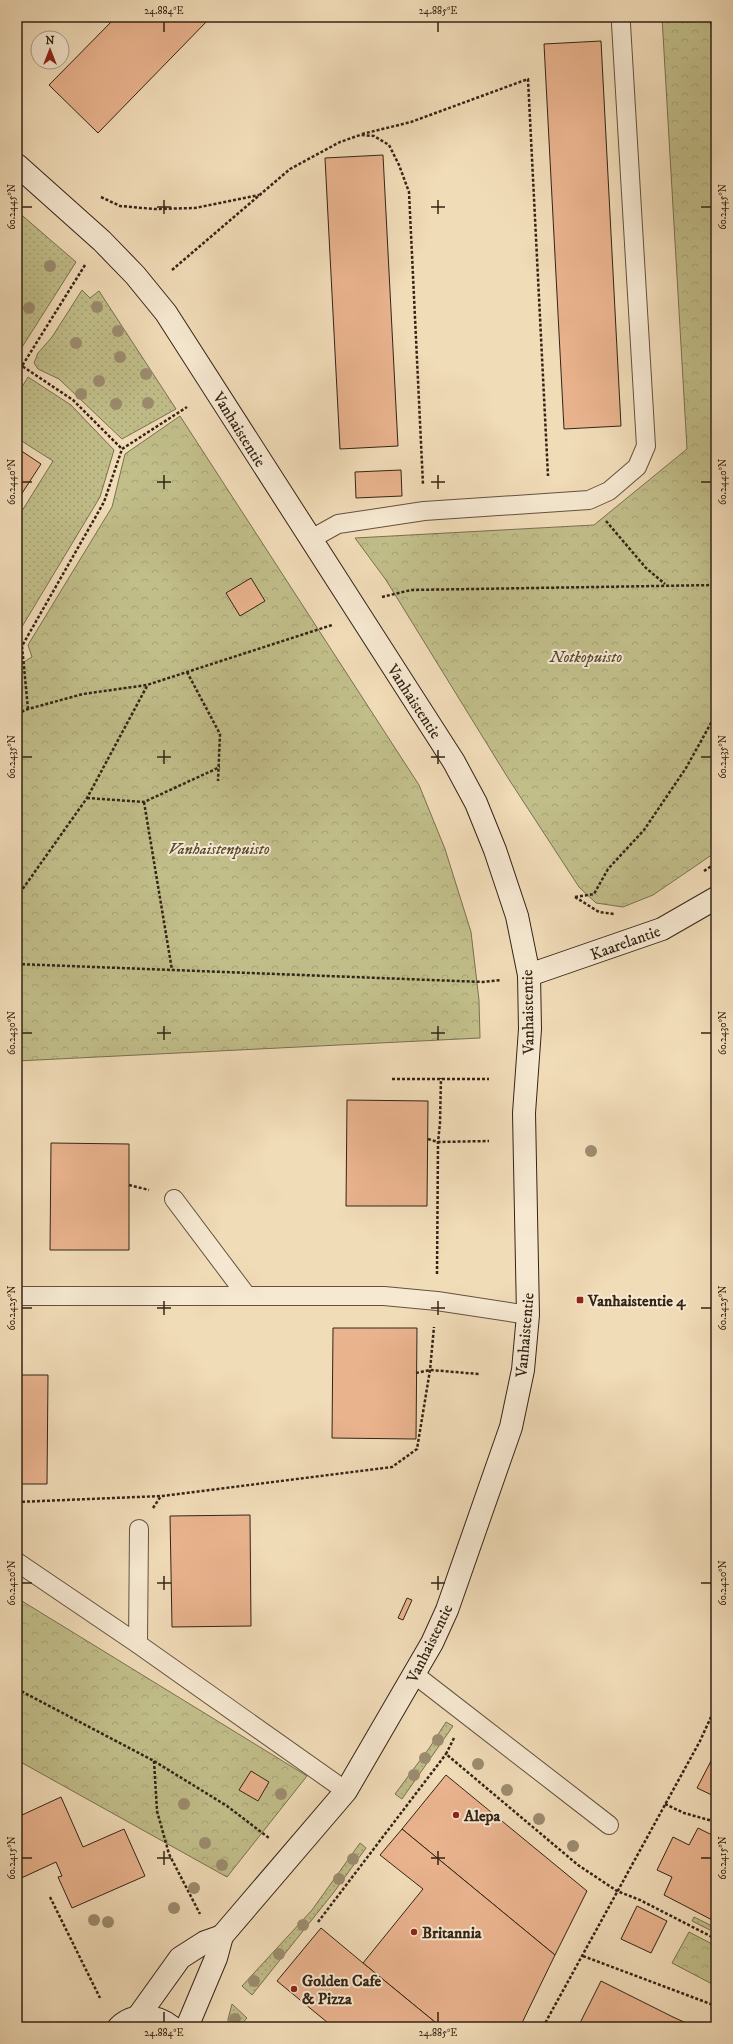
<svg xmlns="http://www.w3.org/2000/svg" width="733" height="2044" font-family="'IM FELL DW Pica',serif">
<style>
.grass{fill:url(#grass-dots);stroke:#7a7150}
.forest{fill:url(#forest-crowns);stroke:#7a7150}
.building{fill:#e9b38e;stroke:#342416}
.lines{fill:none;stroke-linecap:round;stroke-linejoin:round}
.lane-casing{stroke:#63523e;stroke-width:20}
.secondary-casing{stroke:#342416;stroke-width:24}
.path{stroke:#342416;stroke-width:2.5;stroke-dasharray:3 2;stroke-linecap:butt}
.lane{stroke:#f6e8d1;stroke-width:18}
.secondary{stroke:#f6e8d1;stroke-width:22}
.tree{fill:#9c8c6f}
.ticks{fill:none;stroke:#342416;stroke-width:1.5}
.poi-dot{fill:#8f2418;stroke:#f6e8d1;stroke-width:1.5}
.labels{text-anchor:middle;stroke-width:4;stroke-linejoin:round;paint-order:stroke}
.street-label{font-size:16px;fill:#342416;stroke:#f6e8d1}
.park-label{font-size:16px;font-style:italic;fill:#574a33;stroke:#f6e8d1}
.poi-label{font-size:16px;font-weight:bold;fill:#342416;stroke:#f6e8d1;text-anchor:start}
.neatline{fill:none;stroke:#342416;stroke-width:1.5}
.ticks-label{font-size:10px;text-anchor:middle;fill:#342416}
</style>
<defs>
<pattern id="grass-dots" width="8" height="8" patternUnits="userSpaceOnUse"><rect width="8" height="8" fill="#c1be8a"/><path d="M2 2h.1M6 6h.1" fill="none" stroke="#a6a376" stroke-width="1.8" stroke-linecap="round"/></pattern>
<pattern id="forest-crowns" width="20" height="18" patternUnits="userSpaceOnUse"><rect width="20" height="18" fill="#c1be8a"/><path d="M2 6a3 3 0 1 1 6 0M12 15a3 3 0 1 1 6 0" fill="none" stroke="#a6a376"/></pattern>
</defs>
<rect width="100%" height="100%" fill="#f1dcb8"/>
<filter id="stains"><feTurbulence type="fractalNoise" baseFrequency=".005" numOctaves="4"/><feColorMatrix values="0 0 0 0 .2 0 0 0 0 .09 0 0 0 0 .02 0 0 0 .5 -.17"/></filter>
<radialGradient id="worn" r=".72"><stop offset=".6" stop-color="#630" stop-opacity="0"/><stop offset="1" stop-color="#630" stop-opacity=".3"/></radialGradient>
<g class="grass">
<polygon points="17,211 76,262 17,355"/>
<polygon points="82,290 90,298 99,291 176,409 122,439 59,379 38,369 34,363 38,353 52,337"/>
<polygon points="28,377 71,405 114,450 100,497 17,635 17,519 53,461 17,438 17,395"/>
<polygon points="446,1722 453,1726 402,1799 395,1794 430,1747"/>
<polygon points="360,1843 366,1848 334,1892 252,1995 242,1986 312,1910"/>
<polygon points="694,1917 716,1928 716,1933 692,1921"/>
<polygon points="232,2004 247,2018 239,2027 228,2027 228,2019"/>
</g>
<g class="forest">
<polygon points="662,17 716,17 716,852 653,895 623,907 596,903 579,887 508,778 386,580 355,538 594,525 687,449"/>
<polygon points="180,416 419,785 445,849 471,932 479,1000 480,1038 17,1061 17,666 32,657 28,645 112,507 125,454"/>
<polygon points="17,1598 307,1776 227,1877 17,1760"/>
<polygon points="689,1932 716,1946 716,1986 672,1963"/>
</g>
<g class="building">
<polygon points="116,17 211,17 98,133 49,85"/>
<polygon points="601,41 621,426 564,429 544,44"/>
<polygon points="383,155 398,446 340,449 325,158"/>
<polygon points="17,448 41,464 17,501"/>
<polygon points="401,470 402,496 356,498 355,472"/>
<polygon points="251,578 265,601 240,616 226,593"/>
<polygon points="347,1100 428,1101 427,1206 346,1206"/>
<polygon points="51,1143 129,1144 129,1250 50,1250"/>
<polygon points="333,1328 417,1328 416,1439 332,1438"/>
<polygon points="17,1375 48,1375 47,1484 17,1484"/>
<polygon points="250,1515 251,1626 172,1627 170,1516"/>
<polygon points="407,1598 412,1600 403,1620 398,1618"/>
<polygon points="716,1750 716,1766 710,1763"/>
<polygon points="710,1763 716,1766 716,1797 697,1788"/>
<polygon points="251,1771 269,1782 258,1801 239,1790"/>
<polygon points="446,1775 587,1891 555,1955 402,1829"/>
<polygon points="61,1797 83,1847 124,1829 145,1876 72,1908 58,1877 62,1876 56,1862 17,1880 17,1803 22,1815"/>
<polygon points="698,1828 716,1837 716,1922 664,1895 672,1877 657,1870 673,1837 689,1845"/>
<polygon points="402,1829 555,1955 520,2027 441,2027 363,1963 423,1889 380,1855"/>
<polygon points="637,1906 667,1921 651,1953 621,1939"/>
<polygon points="321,1928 363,1963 441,2027 333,2027 277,1981"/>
<polygon points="601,1981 673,2017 695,2027 578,2027"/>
</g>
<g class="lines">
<g class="lane-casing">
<g id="lane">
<polyline points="311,539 338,524 424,511 589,500 609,491 637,467 646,446 621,24"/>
<polyline points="174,1199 247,1296"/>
<polyline points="17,1296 384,1296 437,1301 528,1315"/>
<polyline points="17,1562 138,1644 346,1791"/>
<polyline points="138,1644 139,1529"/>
<polyline points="414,1674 609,1825"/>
</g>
</g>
<g class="secondary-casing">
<g id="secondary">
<polyline points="17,165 102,241 135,275 166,313 454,762 476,803 495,850 517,916 529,975 530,1029 524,1113 528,1315 523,1370 511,1427 447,1610 432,1643 346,1791 222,1936 216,1958 187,2027"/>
<polyline points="529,975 662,929 716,898"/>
<polyline points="137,2018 180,1958 205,1942 222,1936"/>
<path d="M119 2027C134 2013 157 2014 172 2027"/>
</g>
</g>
<g class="path">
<polyline points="709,17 716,36"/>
<polyline points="362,134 411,122 528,79 548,476"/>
<polyline points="101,197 120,206 154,209 195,208 259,195"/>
<polyline points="85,265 22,366 73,400 122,449"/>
<polyline points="172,270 290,169 340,142 360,135 374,136 389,145 399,165 409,192 423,485"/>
<polyline points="17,362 22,366 17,374"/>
<polyline points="606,521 646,568 665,584"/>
<polyline points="382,597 411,590 716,585"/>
<polyline points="187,672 220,734 218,781"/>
<polyline points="28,709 22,646 104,502 122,449 187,407"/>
<polyline points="17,714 28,709 83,694 147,685 332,625"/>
<polyline points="87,798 144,802 220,767"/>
<polyline points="144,802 172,970"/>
<polyline points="704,871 716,863"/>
<polyline points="17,897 87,798 147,686"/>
<polyline points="575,897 594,894 608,869 644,830 686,768 716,714"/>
<polyline points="575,897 599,912 614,914"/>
<polyline points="17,964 483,982 501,980"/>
<polyline points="392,1079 489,1079"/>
<polyline points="428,1139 438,1142 489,1141"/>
<polyline points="129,1185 149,1190"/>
<polyline points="437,1274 438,1142 440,1123 441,1078"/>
<polyline points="416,1373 430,1370 479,1374"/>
<polyline points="17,1502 162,1496 392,1467 417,1449 430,1370 434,1327"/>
<polyline points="153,1508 161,1496"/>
<polyline points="17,1689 154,1761 227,1806 269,1838"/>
<polyline points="454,1738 446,1754 578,1865 617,1891 640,1900 716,1939"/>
<polyline points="154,1761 157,1811 169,1854 200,1914"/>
<polyline points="665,1804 684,1813 716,1822"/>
<polyline points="50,1897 100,1998"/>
<polyline points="318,1922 446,1754"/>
<polyline points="583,1956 716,2006"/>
<polyline points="543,2027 700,1741 716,1706"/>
</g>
<use href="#lane" class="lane"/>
<use href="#secondary" class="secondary"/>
</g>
<g class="tree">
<circle cx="50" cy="266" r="6"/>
<circle cx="97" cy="307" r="6"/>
<circle cx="29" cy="308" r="6"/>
<circle cx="118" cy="331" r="6"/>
<circle cx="76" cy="343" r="6"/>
<circle cx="120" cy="357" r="6"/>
<circle cx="146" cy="374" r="6"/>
<circle cx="99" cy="381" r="6"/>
<circle cx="81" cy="394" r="6"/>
<circle cx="148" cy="403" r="6"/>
<circle cx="116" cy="404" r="6"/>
<circle cx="591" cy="1151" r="6"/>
<circle cx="438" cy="1740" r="6"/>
<circle cx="425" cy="1758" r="6"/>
<circle cx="478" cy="1764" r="6"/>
<circle cx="414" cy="1775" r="6"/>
<circle cx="507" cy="1790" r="6"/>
<circle cx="281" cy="1794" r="6"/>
<circle cx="184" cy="1804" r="6"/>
<circle cx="539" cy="1819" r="6"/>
<circle cx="205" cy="1843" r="6"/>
<circle cx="573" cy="1846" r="6"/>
<circle cx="353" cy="1859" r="6"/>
<circle cx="222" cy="1865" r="6"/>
<circle cx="339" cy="1879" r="6"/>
<circle cx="194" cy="1888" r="6"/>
<circle cx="174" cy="1908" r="6"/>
<circle cx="94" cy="1920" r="6"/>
<circle cx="108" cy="1922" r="6"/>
<circle cx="303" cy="1925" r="6"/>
<circle cx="279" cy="1954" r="6"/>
<circle cx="254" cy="1981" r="6"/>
<circle cx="235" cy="2019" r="6"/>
</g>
<path class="ticks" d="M164 22V32M438 22V32M164 200V214M438 200V214M22 207H32M157 207H171M431 207H445M701 207H711M164 475V489M438 475V489M22 482H32M157 482H171M431 482H445M701 482H711M164 750V764M438 750V764M22 757H32M157 757H171M431 757H445M701 757H711M164 1026V1040M438 1026V1040M22 1033H32M157 1033H171M431 1033H445M701 1033H711M164 1301V1315M438 1301V1315M22 1308H32M157 1308H171M431 1308H445M701 1308H711M164 1576V1590M438 1576V1590M22 1583H32M157 1583H171M431 1583H445M701 1583H711M164 1851V1865M438 1851V1865M22 1858H32M157 1858H171M431 1858H445M701 1858H711M164 2012V2022M438 2012V2022"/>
<g class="poi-dot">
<rect x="576" y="1296" width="8" height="8" rx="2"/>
<circle cx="456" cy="1815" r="4"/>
<circle cx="414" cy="1932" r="4"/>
<circle cx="294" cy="1989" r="4"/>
</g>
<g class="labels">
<g class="street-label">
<text transform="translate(240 429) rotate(58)" y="6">Vanhaistentie</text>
<text transform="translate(415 701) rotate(57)" y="6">Vanhaistentie</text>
<text transform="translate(625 942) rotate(-20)" y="6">Kaarelantie</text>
<text transform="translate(527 1012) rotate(-91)" y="6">Vanhaistentie</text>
<text transform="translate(524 1335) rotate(-85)" y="6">Vanhaistentie</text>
<text transform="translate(429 1643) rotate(-64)" y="6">Vanhaistentie</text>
</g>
<g class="park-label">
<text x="586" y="662">Notkopuisto</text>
<text x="219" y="854">Vanhaistenpuisto</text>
</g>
<g class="poi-label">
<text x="588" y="1306">Vanhaistentie 4</text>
<text x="464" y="1821">Alepa</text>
<text x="422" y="1938">Britannia</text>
<text x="302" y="1986">Golden Cafe<tspan x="302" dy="18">&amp; Pizza</tspan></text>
</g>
</g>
<rect width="733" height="2044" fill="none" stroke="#f1dcb8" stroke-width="44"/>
<g transform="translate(50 50)"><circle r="19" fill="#f6e8d1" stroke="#a89a86"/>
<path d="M0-3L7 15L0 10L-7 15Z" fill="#8f2418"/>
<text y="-6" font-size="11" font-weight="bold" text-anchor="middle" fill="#342416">N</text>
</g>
<rect x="22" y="22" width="689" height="2000" class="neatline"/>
<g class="ticks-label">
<text x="164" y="14">24.884°E</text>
<text x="438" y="14">24.885°E</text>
<text transform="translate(11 207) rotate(-90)" y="4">60.2445°N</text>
<text transform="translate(722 207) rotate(-90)" y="4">60.2445°N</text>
<text transform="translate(11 482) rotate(-90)" y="4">60.2440°N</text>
<text transform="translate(722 482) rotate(-90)" y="4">60.2440°N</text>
<text transform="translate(11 757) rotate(-90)" y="4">60.2435°N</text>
<text transform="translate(722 757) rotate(-90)" y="4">60.2435°N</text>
<text transform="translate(11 1033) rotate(-90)" y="4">60.2430°N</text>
<text transform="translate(722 1033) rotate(-90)" y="4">60.2430°N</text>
<text transform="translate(11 1308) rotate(-90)" y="4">60.2425°N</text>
<text transform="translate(722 1308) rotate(-90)" y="4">60.2425°N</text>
<text transform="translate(11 1583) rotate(-90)" y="4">60.2420°N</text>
<text transform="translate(722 1583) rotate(-90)" y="4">60.2420°N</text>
<text transform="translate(11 1858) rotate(-90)" y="4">60.2415°N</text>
<text transform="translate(722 1858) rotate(-90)" y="4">60.2415°N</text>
<text x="164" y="2036">24.884°E</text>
<text x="438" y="2036">24.885°E</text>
</g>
<rect width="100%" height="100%" filter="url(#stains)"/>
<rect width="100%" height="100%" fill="url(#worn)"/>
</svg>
